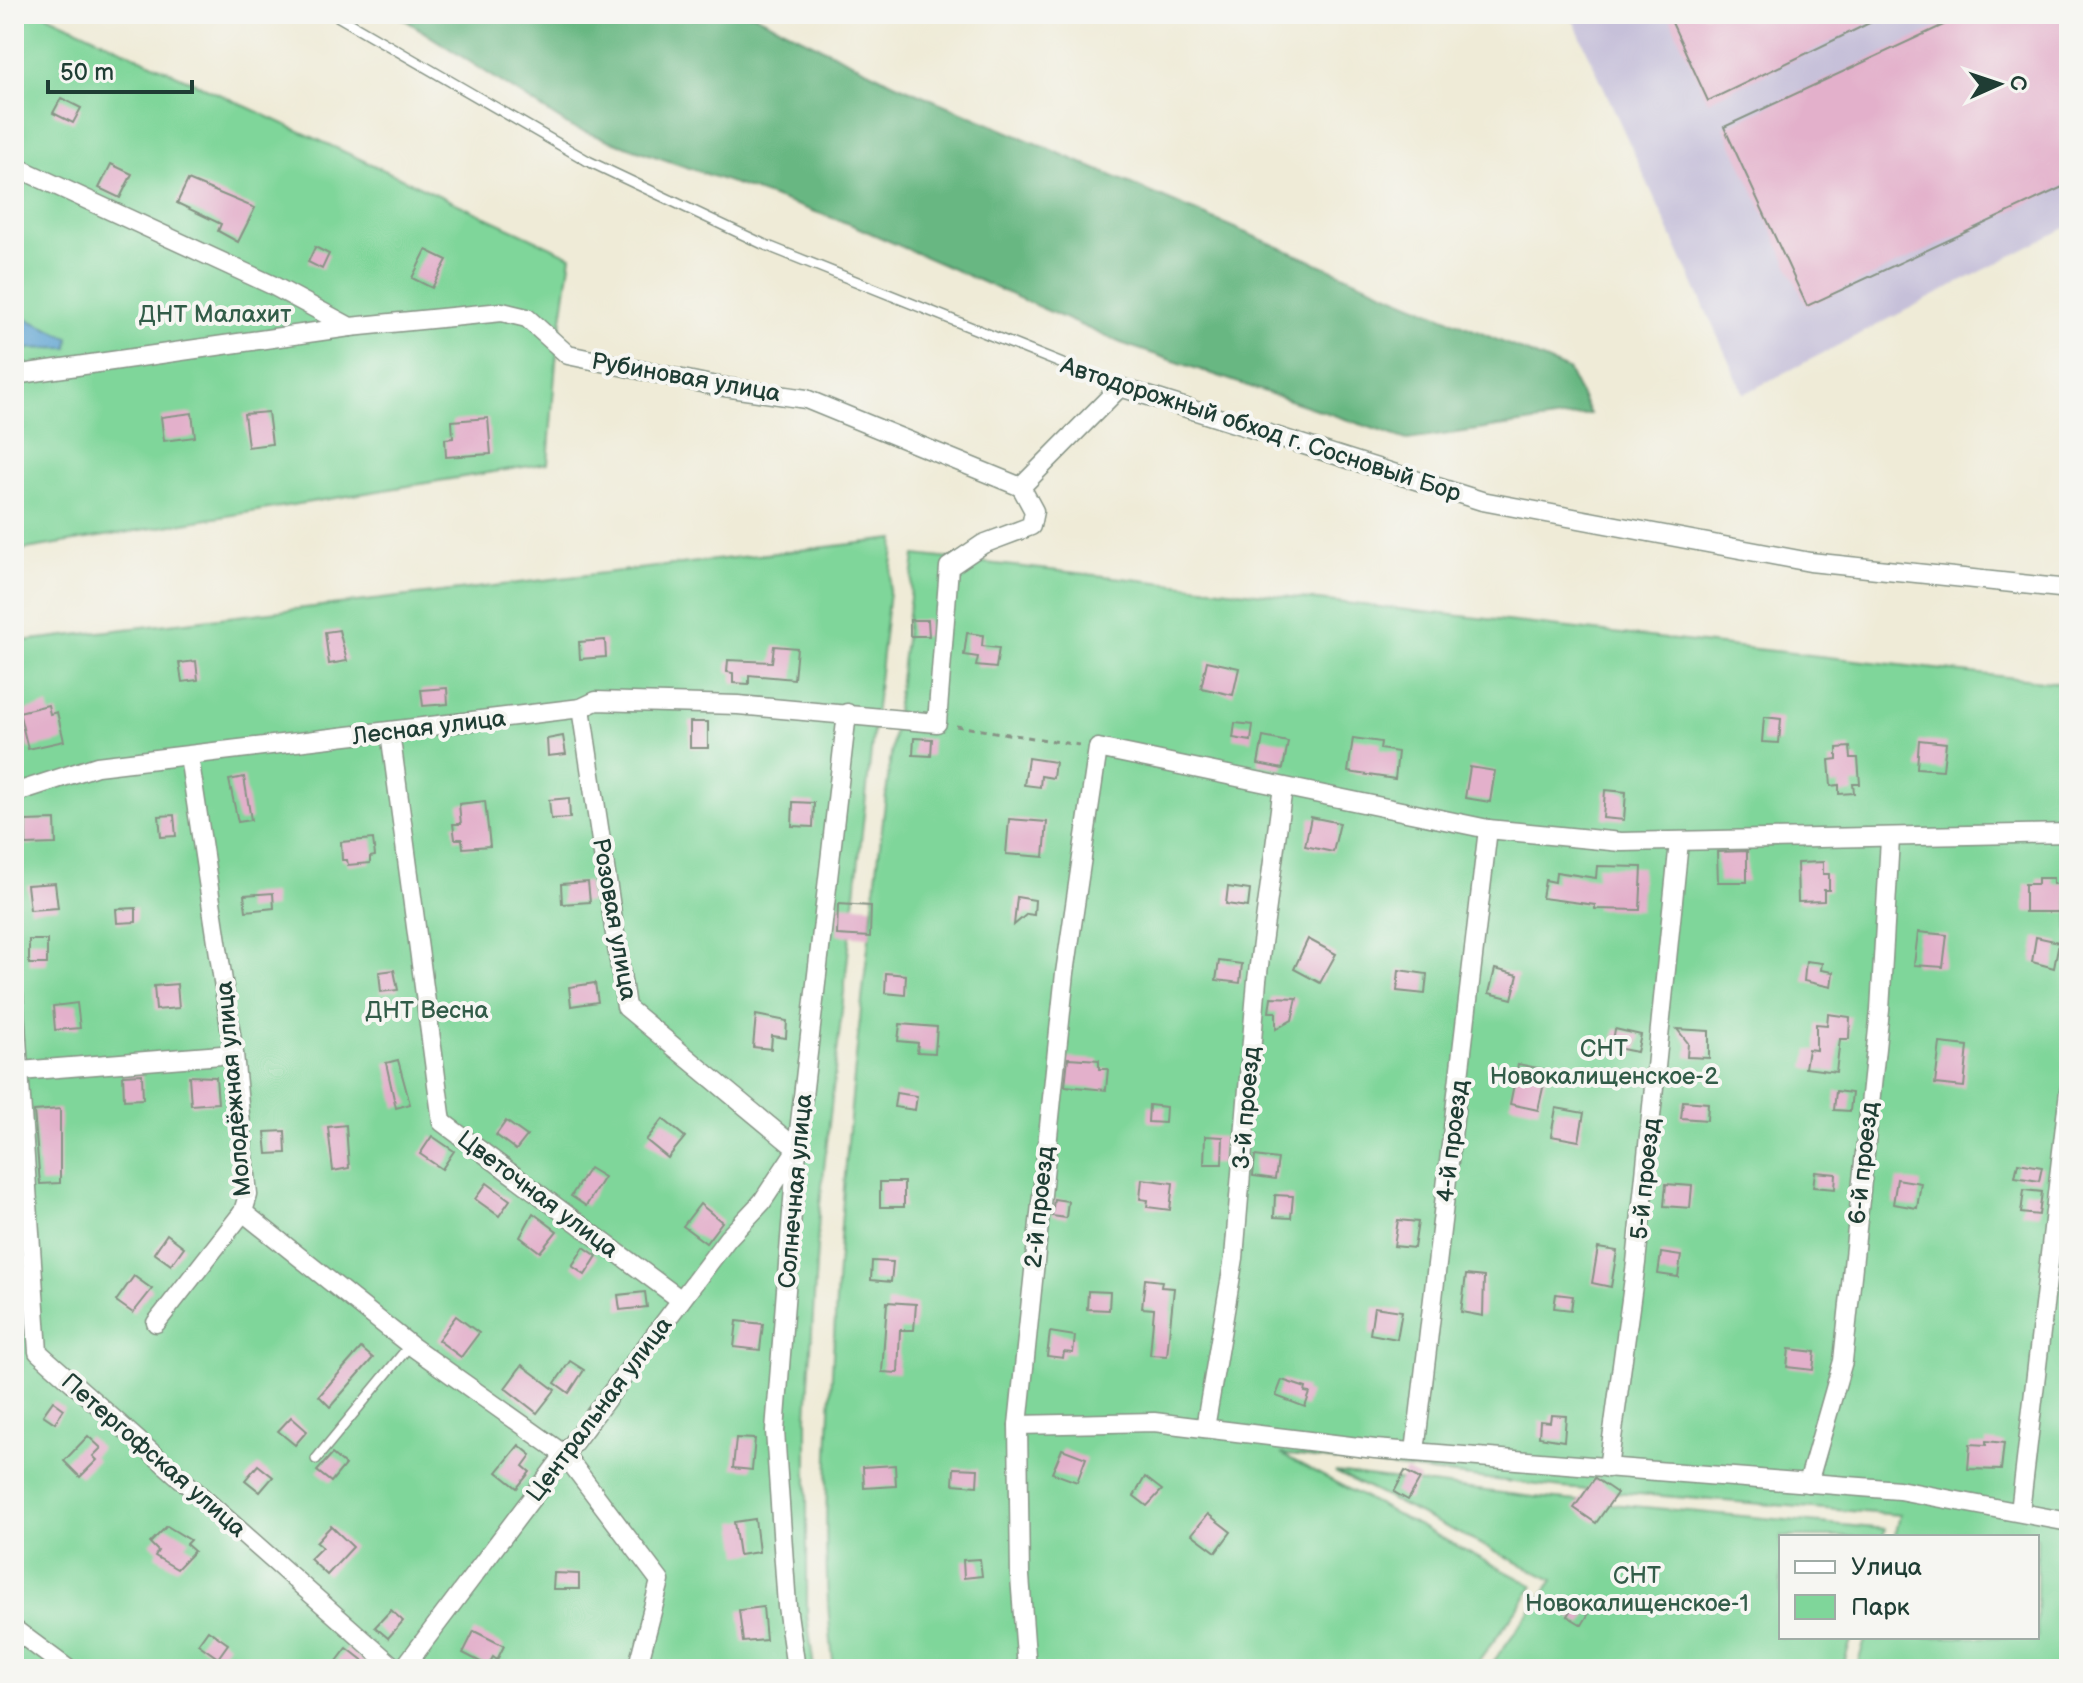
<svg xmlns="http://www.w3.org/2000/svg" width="2083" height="1683" font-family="'Balsamiq Sans',sans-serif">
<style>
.industrial{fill:#c6c0d9}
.green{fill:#7fd69a;stroke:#4f8a67;stroke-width:2}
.forest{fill:#67b782;stroke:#437a5b;stroke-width:2}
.water{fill:#5ba2d1;stroke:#3d7082;stroke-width:2}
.building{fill:#e3b0cb}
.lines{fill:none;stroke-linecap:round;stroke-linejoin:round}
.lane-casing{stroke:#879486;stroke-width:12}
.street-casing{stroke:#879486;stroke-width:21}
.path{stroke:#879486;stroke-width:3;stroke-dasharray:6 6;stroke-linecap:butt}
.lane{stroke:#fff;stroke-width:9}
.street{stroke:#fff;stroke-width:18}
.labels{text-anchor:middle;stroke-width:8;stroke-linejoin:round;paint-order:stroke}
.park-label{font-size:24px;fill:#325c48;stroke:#f6f6f2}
.street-label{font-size:24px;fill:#1f3d34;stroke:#f6f6f2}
</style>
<rect width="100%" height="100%" fill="#f6f6f2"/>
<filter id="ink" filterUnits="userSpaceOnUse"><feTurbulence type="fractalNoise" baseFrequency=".0125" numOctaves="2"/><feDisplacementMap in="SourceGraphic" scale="16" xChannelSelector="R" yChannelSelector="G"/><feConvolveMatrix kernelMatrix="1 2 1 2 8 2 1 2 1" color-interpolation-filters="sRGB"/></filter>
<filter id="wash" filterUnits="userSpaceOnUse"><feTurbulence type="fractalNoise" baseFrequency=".006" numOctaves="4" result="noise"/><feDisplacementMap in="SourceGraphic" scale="32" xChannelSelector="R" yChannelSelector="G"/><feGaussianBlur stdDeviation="1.8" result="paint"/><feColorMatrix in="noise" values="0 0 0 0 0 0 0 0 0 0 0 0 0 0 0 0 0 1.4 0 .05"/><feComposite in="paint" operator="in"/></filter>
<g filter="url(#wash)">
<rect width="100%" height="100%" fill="#efebd7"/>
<polygon class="industrial" points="1554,14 2069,14 2069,226 1744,394 1574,22"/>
<g class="green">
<polygon points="14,14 45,14 571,256 556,361 548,463 14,551"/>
<polygon points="895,539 819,1213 807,1417 807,1615 814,1669 14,1669 14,642"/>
<path d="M915 555 2069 684V1669H1856L1866 1637H2037V1537H1895L1900 1515 1563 1488 1281 1454 1534 1586 1473 1669H834C820 1559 828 1447 834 1337 847 1075 885 815 915 555Z"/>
<polygon points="1335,1472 1534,1497 1885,1529 1883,1537 1781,1537 1781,1637 1852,1637 1842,1669 1488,1669 1553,1580"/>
</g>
<polygon class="forest" points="396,14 753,14 896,84 1568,370 1590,414 1407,440 1121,343 850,224 571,127"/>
<polygon class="water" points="14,313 69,338 68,348 14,349"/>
<g id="blocks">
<g class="building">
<polygon points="1668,14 1888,14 1708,101"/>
<polygon points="1967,14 2069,14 2069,184 1807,306 1724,127"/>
<polygon points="61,98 81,108 73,123 53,113"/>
<polygon points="111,164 132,174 120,198 99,188"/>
<polygon points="188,180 255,208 238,242 218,231 221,224 177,203"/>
<polygon points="315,247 329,254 322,269 308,262"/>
<polygon points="426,250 447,260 432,288 412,278"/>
<polygon points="268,412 272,444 248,447 244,414"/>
<polygon points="192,413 195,437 164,441 161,417"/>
<polygon points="488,418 491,454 446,457 445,439 453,438 452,421"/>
<polygon points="910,620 928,620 929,636 910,636"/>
<polygon points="339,630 347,661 329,664 325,632"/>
<polygon points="967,633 983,635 982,646 999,648 996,668 976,666 978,657 964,655"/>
<polygon points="605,640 606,657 580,659 579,642"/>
<polygon points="774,646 797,648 794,679 749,675 749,684 733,683 733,673 727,672 728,660 772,662"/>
<polygon points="196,661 198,680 182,682 179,663"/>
<polygon points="1207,661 1239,668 1233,695 1201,688"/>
<polygon points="447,688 448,704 423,706 421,690"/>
<polygon points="48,705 50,714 57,712 64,741 28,749 19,712"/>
<polygon points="1764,717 1781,719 1779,743 1762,742"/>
<rect x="690" y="722" width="18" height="26"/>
<polygon points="1235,723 1253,725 1251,741 1233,738"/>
<polygon points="563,736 566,754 548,756 547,739"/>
<polygon points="1263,737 1288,742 1283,769 1258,764"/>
<polygon points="914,738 932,739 931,756 913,755"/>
<polygon points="1353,738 1381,742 1380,749 1398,752 1395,779 1348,772"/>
<polygon points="1919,740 1946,743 1943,770 1917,768"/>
<polygon points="1850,747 1851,758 1858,758 1860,784 1853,784 1854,793 1839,794 1839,785 1831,786 1829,760 1837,759 1837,748"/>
<polygon points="1028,758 1055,762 1053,778 1041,776 1040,787 1024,785"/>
<polygon points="1470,767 1495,771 1490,802 1465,798"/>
<polygon points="244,777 251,820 238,822 229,780"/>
<polygon points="1605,790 1626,792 1624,820 1603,818"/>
<polygon points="569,798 570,818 551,819 549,800"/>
<polygon points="485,801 490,846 463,848 462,839 455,839 453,824 461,824 459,804"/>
<polygon points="793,802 814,803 813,827 792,826"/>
<polygon points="174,815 176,836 161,837 159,816"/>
<polygon points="1311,817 1340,823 1333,852 1305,846"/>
<polygon points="1009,819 1047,822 1044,857 1006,854"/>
<polygon points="55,820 56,844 26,845 25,821"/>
<polygon points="373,839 375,856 370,857 370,863 348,865 347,860 342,860 341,842"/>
<polygon points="1747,851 1747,882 1718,882 1717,852"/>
<polygon points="1823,862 1823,874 1829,874 1829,890 1824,890 1824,901 1798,902 1797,863"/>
<polygon points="1597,866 1642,867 1640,910 1595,909 1595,905 1542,898 1545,880 1555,882 1556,872 1596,878"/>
<polygon points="2038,878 2053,878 2053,884 2066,883 2067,912 2025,912 2025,884 2038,884"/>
<polygon points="588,882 590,902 562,904 561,884"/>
<polygon points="55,883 58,908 30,910 27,885"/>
<polygon points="1228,887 1250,890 1248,907 1226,904"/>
<polygon points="273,893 274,908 246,911 244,895"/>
<polygon points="1017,897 1035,900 1034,915 1027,914 1014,925"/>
<polygon points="838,904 871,906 870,937 837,935"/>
<polygon points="136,908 136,922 117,923 116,909"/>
<polygon points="1918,932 1947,935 1943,967 1914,965"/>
<polygon points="2036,937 2059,942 2054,968 2032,962"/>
<polygon points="1308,939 1336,954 1320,983 1294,969"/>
<rect x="29" y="940" width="18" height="24"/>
<polygon points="1219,961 1242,964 1240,983 1216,980"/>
<polygon points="1806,961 1822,963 1821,970 1833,972 1831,987 1804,981"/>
<polygon points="1495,969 1518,975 1512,999 1489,993"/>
<polygon points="394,970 398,990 381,992 379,972"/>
<polygon points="1399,970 1427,974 1425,994 1397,991"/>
<polygon points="886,973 906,975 905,995 885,993"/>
<polygon points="595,983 598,1002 571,1006 569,987"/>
<polygon points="177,984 179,1008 156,1010 154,986"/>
<polygon points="1271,997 1297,998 1292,1020 1276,1029 1276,1012 1269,1012"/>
<polygon points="77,1003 80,1028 55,1030 53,1006"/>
<polygon points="1828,1014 1850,1017 1849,1039 1840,1039 1836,1072 1805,1068 1808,1049 1816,1050 1816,1024 1827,1025"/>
<polygon points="756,1015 787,1021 786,1038 772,1036 771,1049 753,1047"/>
<polygon points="900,1024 937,1027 935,1053 917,1052 918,1043 898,1041"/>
<polygon points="1615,1029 1641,1035 1637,1052 1612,1047"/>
<polygon points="1677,1029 1709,1031 1709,1058 1687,1057 1688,1043"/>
<polygon points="1940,1043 1968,1046 1964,1087 1935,1084"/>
<polygon points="1068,1058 1099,1060 1099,1069 1108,1069 1106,1090 1065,1086"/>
<polygon points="398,1060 410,1104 396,1108 386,1063"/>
<polygon points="1518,1064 1547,1070 1538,1110 1510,1104"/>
<polygon points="142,1074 143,1099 124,1100 123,1075"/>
<polygon points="189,1076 216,1077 218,1103 191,1105"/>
<polygon points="1836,1091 1852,1093 1850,1111 1834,1110"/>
<polygon points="896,1093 917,1096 915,1110 894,1107"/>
<polygon points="1683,1101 1708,1103 1707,1120 1681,1118"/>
<polygon points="1149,1105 1166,1107 1165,1123 1148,1122"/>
<polygon points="1556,1108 1584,1113 1579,1141 1551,1136"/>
<polygon points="60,1109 60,1183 40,1184 34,1111"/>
<polygon points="663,1119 685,1137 668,1158 646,1140"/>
<polygon points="506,1121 527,1136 516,1150 496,1135"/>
<polygon points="346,1125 349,1168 333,1171 328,1127"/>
<polygon points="285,1131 286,1153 267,1154 265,1132"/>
<polygon points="432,1136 454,1151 442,1169 420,1154"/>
<polygon points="1205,1136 1223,1137 1222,1164 1204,1164"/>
<polygon points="1255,1156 1278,1159 1275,1179 1253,1176"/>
<polygon points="2018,1163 2042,1167 2039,1181 2015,1177"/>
<polygon points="589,1168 604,1177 586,1206 571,1196"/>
<polygon points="1815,1172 1836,1174 1835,1189 1813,1187"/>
<polygon points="1142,1179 1173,1183 1170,1210 1147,1207 1148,1200 1140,1199"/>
<polygon points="1897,1179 1921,1183 1917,1208 1893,1204"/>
<rect x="880" y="1182" width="24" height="25"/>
<polygon points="487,1183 510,1200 499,1216 475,1199"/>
<polygon points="1666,1184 1692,1186 1690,1208 1664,1206"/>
<polygon points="2024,1190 2042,1192 2039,1215 2021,1213"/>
<polygon points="1275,1195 1293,1196 1291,1218 1274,1217"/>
<polygon points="1054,1199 1068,1201 1066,1218 1052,1216"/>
<polygon points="700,1204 722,1222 706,1243 683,1226"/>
<polygon points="533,1213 557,1231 540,1252 520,1237"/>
<polygon points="1398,1220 1418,1222 1414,1248 1394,1246"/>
<polygon points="167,1234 184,1247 171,1265 154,1253"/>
<polygon points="584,1247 597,1256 585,1275 572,1266"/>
<polygon points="1598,1248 1617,1251 1611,1287 1592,1283"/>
<polygon points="1661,1253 1681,1256 1678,1277 1658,1274"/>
<polygon points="872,1261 893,1262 891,1282 871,1280"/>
<polygon points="1466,1275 1484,1277 1483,1316 1461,1312"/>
<polygon points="134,1276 152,1289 133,1313 116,1301"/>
<polygon points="1145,1279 1162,1281 1161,1287 1174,1288 1167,1356 1150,1355 1154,1309 1142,1308"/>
<polygon points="1088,1291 1110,1292 1109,1310 1087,1309"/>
<polygon points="645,1292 647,1307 620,1310 618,1295"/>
<polygon points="1556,1294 1573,1296 1571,1310 1554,1308"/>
<polygon points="887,1302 916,1304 914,1330 900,1330 898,1373 882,1372"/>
<polygon points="1374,1307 1402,1311 1397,1339 1370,1334"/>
<polygon points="456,1316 479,1333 461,1357 438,1340"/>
<polygon points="737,1321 763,1324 760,1350 734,1347"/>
<polygon points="1050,1332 1075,1336 1073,1353 1064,1352 1063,1358 1047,1356"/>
<polygon points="361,1348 373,1358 330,1407 319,1396"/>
<polygon points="1789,1349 1815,1352 1813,1370 1787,1367"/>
<polygon points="570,1361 584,1370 569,1393 555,1383"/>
<polygon points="522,1365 555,1390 537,1413 505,1388"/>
<polygon points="1282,1380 1306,1388 1305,1392 1310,1393 1305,1407 1276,1396"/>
<polygon points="53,1401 64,1409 55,1423 43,1415"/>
<polygon points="1551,1415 1566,1416 1564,1441 1539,1437 1540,1421 1550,1422"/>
<polygon points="291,1417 307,1431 295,1445 278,1431"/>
<polygon points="88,1436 101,1448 93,1456 97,1460 80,1477 64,1461"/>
<polygon points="736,1438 755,1439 752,1470 733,1468"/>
<polygon points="1986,1441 2004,1443 2001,1470 1968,1469 1970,1444 1986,1445"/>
<polygon points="519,1445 531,1455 523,1466 530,1472 517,1488 497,1472"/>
<polygon points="1062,1449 1086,1458 1077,1482 1052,1473"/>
<polygon points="332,1454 345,1465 331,1482 317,1471"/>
<polygon points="258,1465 273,1477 260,1492 245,1480"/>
<polygon points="895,1465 896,1486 864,1488 863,1467"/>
<polygon points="954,1468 978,1469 977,1486 953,1484"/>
<polygon points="1405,1471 1420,1479 1408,1500 1394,1492"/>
<polygon points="1145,1477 1162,1490 1147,1506 1134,1496"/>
<polygon points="1595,1478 1617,1493 1596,1523 1574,1508"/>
<polygon points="1208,1514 1231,1532 1216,1552 1192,1534"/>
<polygon points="755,1519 759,1552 739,1555 734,1522"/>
<polygon points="167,1526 190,1540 186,1544 194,1551 177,1569 155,1556 158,1551 150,1543"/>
<polygon points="331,1526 353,1547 327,1575 310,1559 322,1547 316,1542"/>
<polygon points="980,1559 982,1576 964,1578 963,1560"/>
<polygon points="554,1573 579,1574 579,1589 553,1589"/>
<polygon points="1576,1601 1591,1610 1582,1625 1567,1616"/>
<polygon points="763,1607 766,1640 743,1642 739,1610"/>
<polygon points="391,1610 403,1621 388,1638 375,1627"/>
<polygon points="208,1630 228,1644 218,1658 198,1644"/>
<polygon points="474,1631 504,1646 497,1660 493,1657 488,1666 463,1653"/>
<polygon points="347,1648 374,1669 331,1669"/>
</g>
</g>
</g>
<g filter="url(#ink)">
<use href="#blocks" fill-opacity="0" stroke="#879486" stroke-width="2"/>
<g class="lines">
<g class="lane-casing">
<g id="lane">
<polyline points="334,14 588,161 763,244 1120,387"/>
<polyline points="316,1459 410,1345"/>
</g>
</g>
<g class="street-casing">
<g id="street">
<polyline points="14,166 272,285 350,327 502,312 527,318 568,355 711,385 806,399 1021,487"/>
<polyline points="14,375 350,327"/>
<polyline points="1021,487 1120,387 1482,501 1810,562 2069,589"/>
<polyline points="390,732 442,1122 681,1300"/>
<polyline points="189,756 234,1054 248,1195 243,1212 410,1345 565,1455 660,1581 637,1669"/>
<polyline points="14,793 97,766 581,708 596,701 738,705 937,723 949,567 983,544 1031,526 1034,511 1021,487"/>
<polyline points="14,994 38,1352 396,1669"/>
<polyline points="20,1071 234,1054"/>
<polyline points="156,1323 243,1212"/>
<polyline points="1018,1425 1154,1422 1375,1449 1899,1490 2069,1522"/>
<polyline points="1205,1428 1234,1258 1257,980 1283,787"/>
<polyline points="1415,1452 1488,829"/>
<polyline points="1608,1468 1636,1263 1679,842"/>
<polyline points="1808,1483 1843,1361 1880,1010 1890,839"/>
<polyline points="2020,1512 2069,1091"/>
<polyline points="14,1629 68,1669"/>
<polyline points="403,1669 728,1238 762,1202 797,1149 626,1007 581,708"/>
<polyline points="796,1669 787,1606 775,1431 797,1149 847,713"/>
<polyline points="1027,1669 1020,1576 1018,1425 1065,973 1098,748 1488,829 1621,842 2069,833"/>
</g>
</g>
<polyline class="path" points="956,726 1079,745"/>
<use href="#lane" class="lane"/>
<use href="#street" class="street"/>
</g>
</g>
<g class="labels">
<g class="park-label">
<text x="215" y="322">ДНТ Малахит</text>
<text x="427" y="1018">ДНТ Весна</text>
<text x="1604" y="1056">СНТ<tspan x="1604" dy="28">Новокалищенское-2</tspan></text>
<text x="1637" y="1583">СНТ<tspan x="1637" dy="28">Новокалищенское-1</tspan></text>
</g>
<g class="street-label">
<text transform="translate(686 377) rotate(10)" y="8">Рубиновая улица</text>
<text transform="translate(1261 429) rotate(18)" y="8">Автодорожный обход г. Сосновый Бор</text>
<text transform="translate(429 727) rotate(-7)" y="8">Лесная улица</text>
<text transform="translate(615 919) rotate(80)" y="8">Розовая улица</text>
<text transform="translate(233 1089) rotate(-95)" y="8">Молодёжная улица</text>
<text transform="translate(1246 1108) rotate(-85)" y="8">3-й проезд</text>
<text transform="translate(1452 1141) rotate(-83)" y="8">4-й проезд</text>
<text transform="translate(1863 1163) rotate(-84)" y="8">6-й проезд</text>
<text transform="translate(1645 1179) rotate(-84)" y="8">5-й проезд</text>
<text transform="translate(795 1191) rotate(-85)" y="8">Солнечная улица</text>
<text transform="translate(538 1194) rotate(37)" y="8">Цветочная улица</text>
<text transform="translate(1039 1207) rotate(-84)" y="8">2-й проезд</text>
<text transform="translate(599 1409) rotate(-53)" y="8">Центральная улица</text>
<text transform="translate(154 1455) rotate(41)" y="8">Петергофская улица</text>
</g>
</g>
<rect width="2083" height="1683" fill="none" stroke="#f6f6f2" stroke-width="48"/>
<rect x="1779" y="1535" width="260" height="104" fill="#f6f6f2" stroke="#a0aca6" stroke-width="2"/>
<rect x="1795" y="1561" width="40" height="12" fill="#ffffff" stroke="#a0aca6" stroke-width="2"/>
<text x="1851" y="1575" font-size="24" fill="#1f3d34">Улица</text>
<rect x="1795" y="1595" width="40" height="24" fill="#7fd69a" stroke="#a0aca6" stroke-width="2"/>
<text x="1851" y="1615" font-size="24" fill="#1f3d34">Парк</text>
<g transform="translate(1999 84) rotate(87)" stroke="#f6f6f2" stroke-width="6" paint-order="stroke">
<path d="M0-6L14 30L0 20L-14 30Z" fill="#1f3d34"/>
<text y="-12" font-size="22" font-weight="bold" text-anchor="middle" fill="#1f3d34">С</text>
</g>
<path d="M48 80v12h144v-12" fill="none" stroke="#1f3d34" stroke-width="4"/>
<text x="60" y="80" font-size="24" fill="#1f3d34" stroke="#f6f6f2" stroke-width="6" paint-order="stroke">50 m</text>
</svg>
